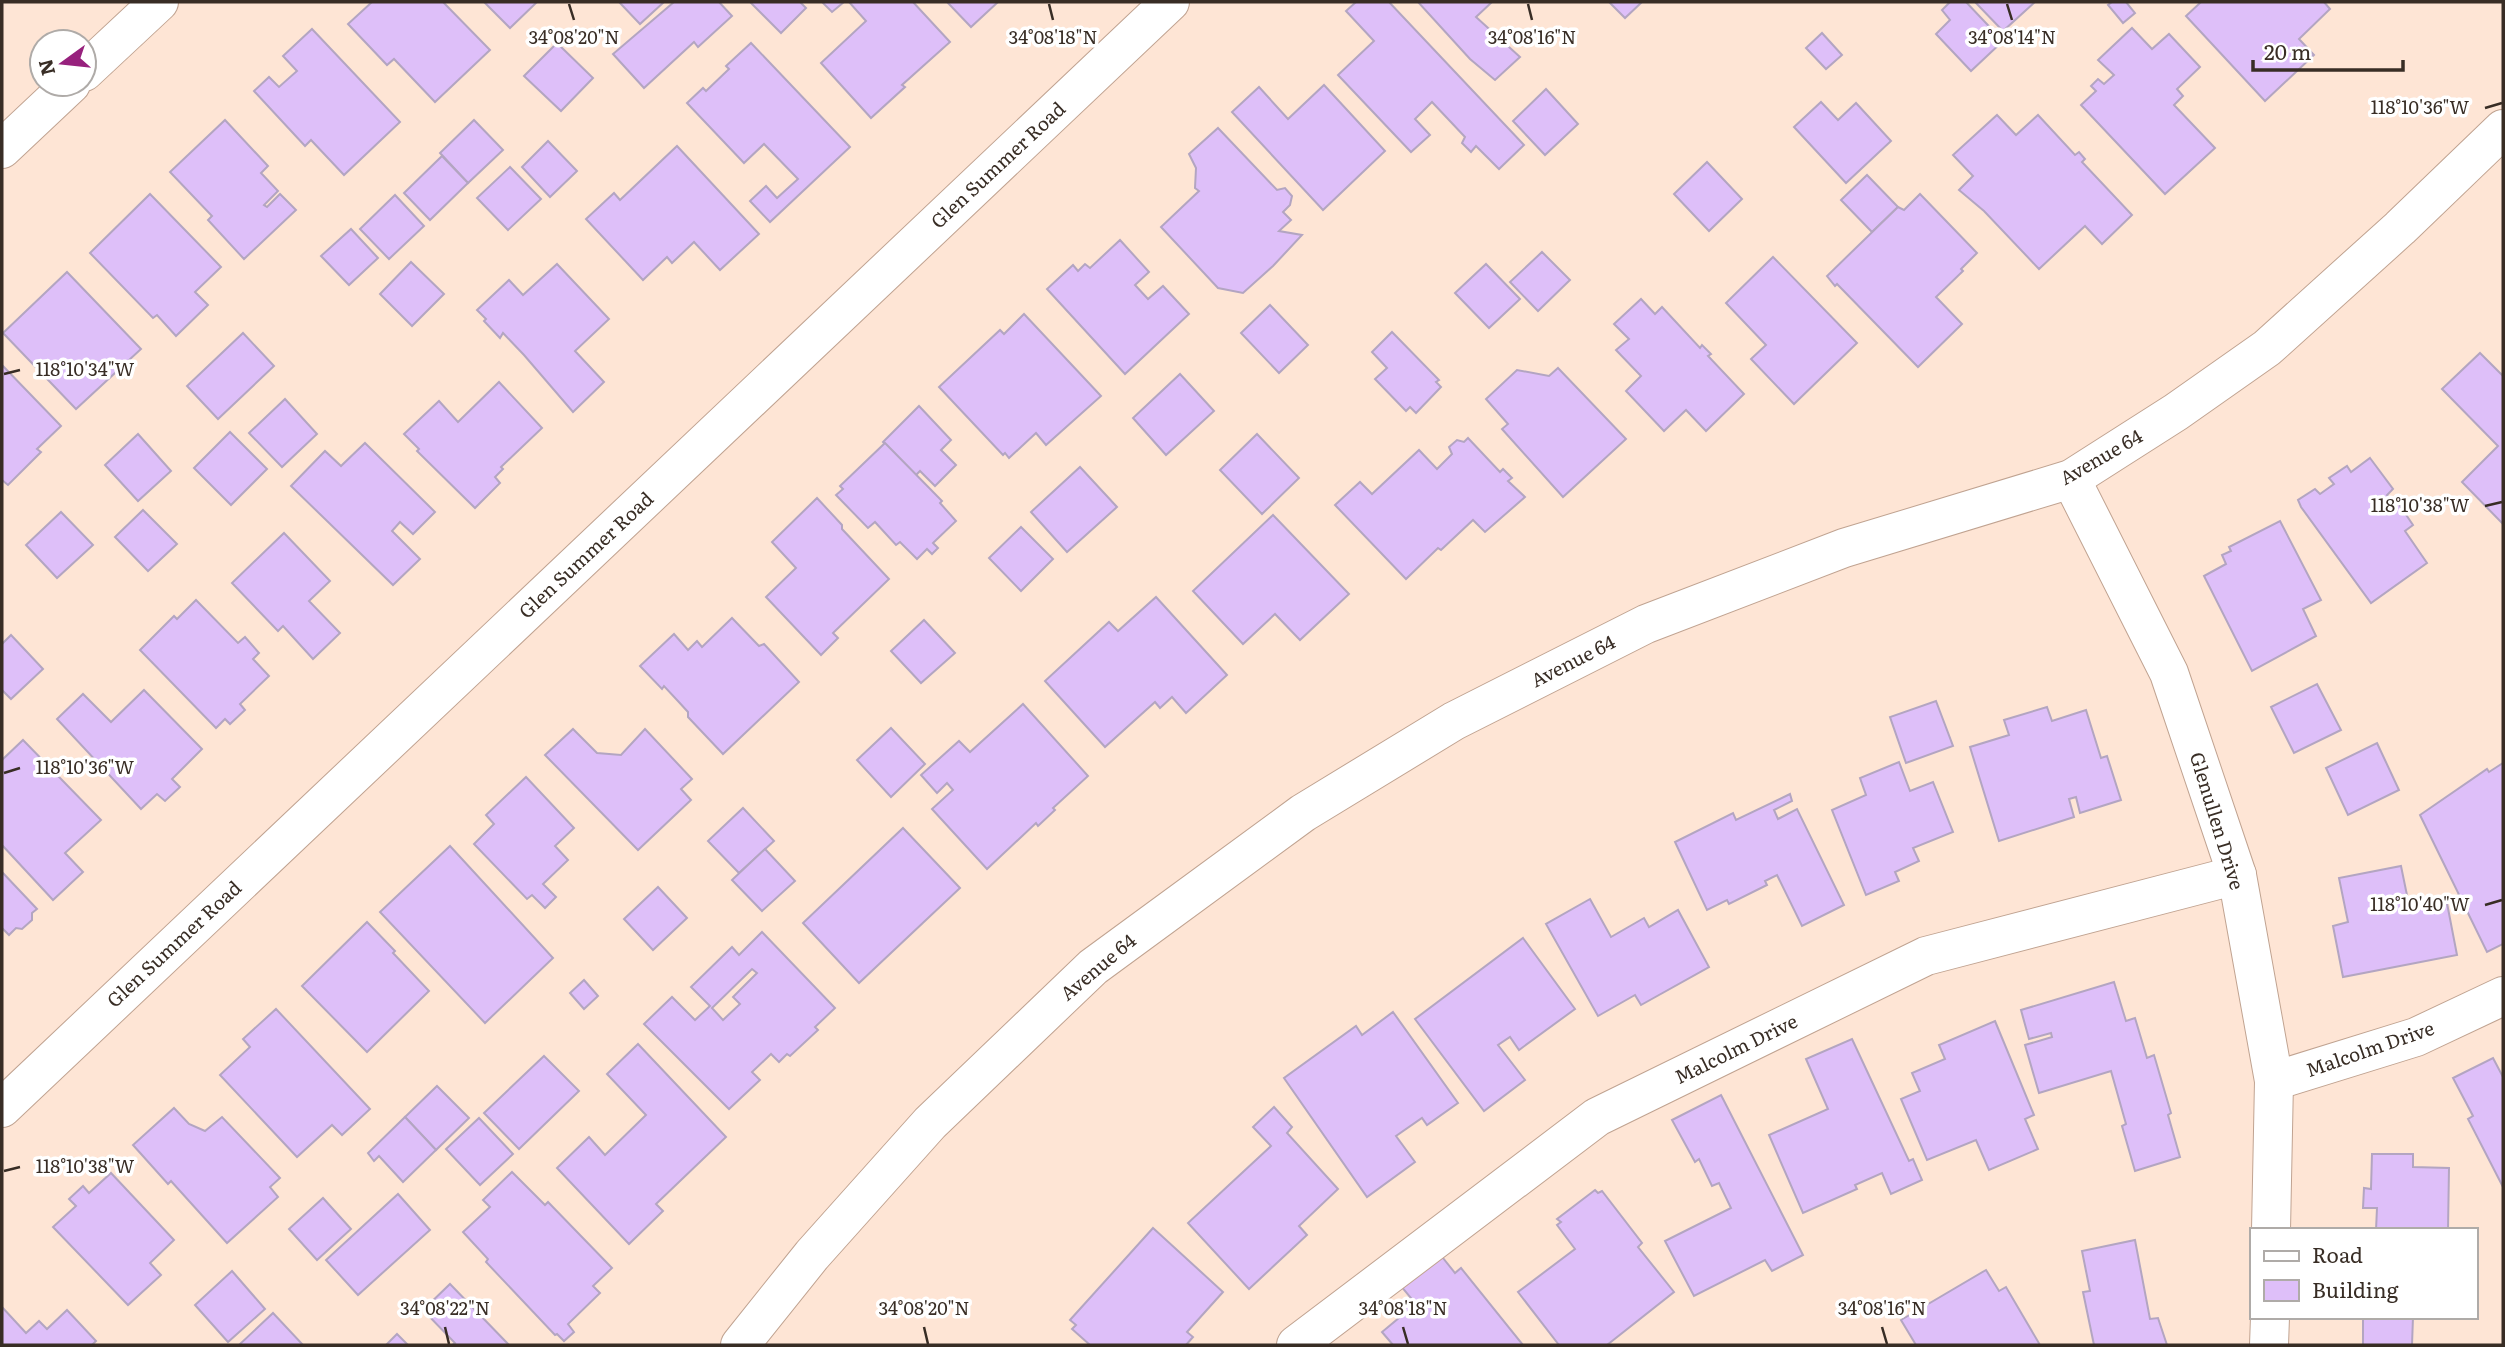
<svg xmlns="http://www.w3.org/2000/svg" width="2505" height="1347" font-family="Literata,serif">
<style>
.building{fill:#debff9;stroke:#b3a5c1;stroke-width:2;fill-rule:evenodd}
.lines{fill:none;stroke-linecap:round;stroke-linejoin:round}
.street-casing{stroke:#c0a391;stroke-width:40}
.secondary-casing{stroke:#c0a391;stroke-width:40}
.street{stroke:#fff;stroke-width:38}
.secondary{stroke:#fff;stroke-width:38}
.ticks{fill:none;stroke:#382d25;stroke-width:2.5}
.labels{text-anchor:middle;stroke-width:7;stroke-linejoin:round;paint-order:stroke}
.street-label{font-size:19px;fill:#382d25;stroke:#fff}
.ticks-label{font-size:18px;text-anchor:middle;fill:#382d25;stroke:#fff;stroke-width:7;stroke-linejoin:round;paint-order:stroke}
</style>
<rect width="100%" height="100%" fill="#fee5d5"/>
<g class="building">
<polygon points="372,2 443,2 490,50 435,102 394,59 387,65 348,24"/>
<polygon points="484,2 537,2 510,28"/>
<polygon points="619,2 664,2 640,24"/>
<polygon points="674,2 719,2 732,16 698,47 694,42 644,88 613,54"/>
<polygon points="750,2 800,2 806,8 781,33"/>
<polygon points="822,2 844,2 832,12"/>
<polygon points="849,2 913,2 950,42 902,85 905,87 871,118 821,63 866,21"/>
<polygon points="947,2 998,2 971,27"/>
<polygon points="1356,2 1389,2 1524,145 1499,169 1476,146 1471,152 1462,143 1465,137 1432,102 1415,119 1430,135 1411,152 1338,75 1374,41 1346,11"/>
<polygon points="1418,2 1492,2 1476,17 1520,57 1495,80 1470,59"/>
<polygon points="1609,2 1642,2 1625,18"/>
<polygon points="1950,2 1966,2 2003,41 1971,71 1936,34 1950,20 1942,10"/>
<polygon points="1975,2 2035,2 2003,31"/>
<polygon points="2112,2 2126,2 2135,13 2123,23 2108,5"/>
<polygon points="2201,2 2324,2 2330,9 2299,39 2314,55 2265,101 2186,16"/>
<polygon points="2132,28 2152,49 2169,34 2200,67 2177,89 2183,96 2174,105 2215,148 2165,194 2081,105 2096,91 2091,86 2098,79 2104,84 2114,75 2098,60"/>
<polygon points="312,29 400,122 344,175 311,140 305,146 254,91 269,77 279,87 297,71 283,56"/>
<polygon points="1822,33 1842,55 1826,69 1806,48"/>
<polygon points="557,43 593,78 561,111 524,76"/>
<polygon points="751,43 850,147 770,222 750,201 766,186 777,198 798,179 764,144 744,163 687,103 703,88 706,91 729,69 726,66"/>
<polygon points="1324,85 1385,151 1323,210 1232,112 1259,87 1288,119"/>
<polygon points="1546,89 1578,124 1545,155 1513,121"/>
<polygon points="1821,102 1838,120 1856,103 1891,141 1846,183 1794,127"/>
<polygon points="1997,115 2016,135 2038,115 2075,155 2079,152 2085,159 2082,162 2132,215 2102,244 2085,226 2039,269 1984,211 1959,190 1973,176 1953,155"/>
<polygon points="225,120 268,166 261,173 278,191 264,205 267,207 280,194 296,210 244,259 208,220 212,216 170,172"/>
<polygon points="474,120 503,150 468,183 440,153"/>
<polygon points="1218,128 1277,190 1285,188 1292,196 1290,205 1283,212 1291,220 1279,231 1302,235 1273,266 1243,293 1218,288 1161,227 1199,191 1195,188 1196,168 1189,154"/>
<polygon points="548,141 577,171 550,197 522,167"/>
<polygon points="677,146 759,234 720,270 694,242 672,263 667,257 643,280 586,219 614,193 620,200"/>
<polygon points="442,156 468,183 430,220 404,193"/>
<polygon points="1707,162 1742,199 1709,231 1674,194"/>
<polygon points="510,167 541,199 508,230 477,198"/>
<polygon points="1867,175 1898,207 1872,232 1841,200"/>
<polygon points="150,194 221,267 195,292 208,305 176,336 157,315 153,318 90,253"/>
<polygon points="1920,194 1977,253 1961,269 1963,271 1936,297 1962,324 1918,367 1837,284 1835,286 1827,276 1898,207 1904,210"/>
<polygon points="395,195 424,226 389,259 360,229"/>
<polygon points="351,229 378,258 349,285 321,256"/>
<polygon points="1120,240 1149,272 1135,285 1148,299 1163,286 1189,314 1125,374 1047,289 1073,265 1078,271 1085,264 1090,268"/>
<polygon points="1542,252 1570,280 1538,311 1510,282"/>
<polygon points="1773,257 1857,343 1794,404 1751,359 1766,345 1726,303"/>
<polygon points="411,262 444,294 412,326 380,294"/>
<polygon points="557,264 609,319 575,351 604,382 573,412 524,355 503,333 500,338 484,321 486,319 477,310 509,280 523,295"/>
<polygon points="1486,264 1520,299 1489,328 1455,293"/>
<polygon points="67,272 141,349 76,409 3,333"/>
<polygon points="1641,299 1655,314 1662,307 1700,348 1702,345 1711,354 1708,356 1744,394 1706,431 1686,410 1664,431 1626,391 1641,376 1616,350 1629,339 1614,324"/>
<polygon points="1270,305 1308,345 1279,373 1241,333"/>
<polygon points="1024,314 1101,396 1046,445 1036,433 1009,458 1005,453 1003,455 939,387 1000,330 1004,334"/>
<polygon points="1392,332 1439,380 1436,382 1441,387 1416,413 1410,407 1406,411 1375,379 1387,368 1372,352"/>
<polygon points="243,333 274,366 218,419 187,386"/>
<polygon points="2480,353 2503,376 2503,524 2462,482 2498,446 2442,389"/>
<polygon points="2,365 61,426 37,449 41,452 8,485 2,480"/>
<polygon points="1558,368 1626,439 1563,497 1502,429 1508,424 1486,399 1517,370 1549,376"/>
<polygon points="1180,374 1214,411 1166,455 1133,418"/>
<polygon points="499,382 542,428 501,467 503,469 495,477 500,483 475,508 417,451 419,449 404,434 439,401 458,422"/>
<polygon points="285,399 317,434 282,467 249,433"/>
<polygon points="919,406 951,440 941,450 956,465 935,486 920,471 916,475 883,442"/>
<polygon points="230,432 267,469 231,505 194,468"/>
<polygon points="138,434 171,471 138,501 105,465"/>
<polygon points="1257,434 1299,478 1262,514 1220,470"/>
<polygon points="1468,438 1500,472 1503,469 1512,478 1508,481 1525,497 1485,532 1473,520 1441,550 1438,548 1406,579 1335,505 1360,482 1372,494 1419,450 1437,469 1452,454 1449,447 1457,440 1464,442"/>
<polygon points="365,443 435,512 413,534 400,522 392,531 420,559 393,585 291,486 325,451 341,466"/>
<polygon points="885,443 942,501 940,503 956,521 933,543 938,548 932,554 927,549 917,559 900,542 896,545 875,522 868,528 836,495 843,489 840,486"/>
<polygon points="2370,458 2393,489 2387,495 2392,502 2396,500 2413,525 2405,531 2427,563 2371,603 2301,507 2298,500 2315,489 2320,494 2334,484 2329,478 2347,466 2351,472"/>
<polygon points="1080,467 1117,507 1067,552 1031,512"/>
<polygon points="817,498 842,525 842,529 889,579 833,633 838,638 821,655 766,597 796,568 772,542"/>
<polygon points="143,510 177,544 148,571 115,537"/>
<polygon points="61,512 93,545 57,578 26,545"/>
<polygon points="1273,515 1349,594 1300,640 1275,614 1243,644 1193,591"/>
<polygon points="2280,521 2321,600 2303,609 2316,636 2252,671 2204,576 2226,564 2222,555 2231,551 2229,547"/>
<polygon points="1021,527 1053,559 1021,591 989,558"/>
<polygon points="284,533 330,581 309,601 340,633 313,659 283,626 278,631 232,583"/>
<polygon points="1156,597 1227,675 1186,713 1172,697 1160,708 1155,702 1105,747 1045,681 1109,622 1118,631"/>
<polygon points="196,600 238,643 245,637 259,653 253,659 269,676 240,704 245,710 230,724 225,719 216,728 140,650 174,616 177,619"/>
<polygon points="732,618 759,646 764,644 799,682 723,754 688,717 688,712 677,700 664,686 662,689 640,666 674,634 688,650 697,641 702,647"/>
<polygon points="924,620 955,653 921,683 891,651"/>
<polygon points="11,635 43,669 11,699 2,690 2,644"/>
<polygon points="2317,684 2341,730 2294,753 2271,707"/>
<polygon points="144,690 202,749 172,779 180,787 165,801 157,794 141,809 57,719 83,694 111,722"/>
<polygon points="1936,701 1953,746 1906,763 1890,717"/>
<polygon points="1023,704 1088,776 1053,808 1055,810 1038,826 1036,823 987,869 932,809 953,790 947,783 937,793 921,775 959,741 970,752"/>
<polygon points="2047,707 2052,721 2086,710 2101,758 2107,756 2121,800 2080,813 2076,797 2069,799 2074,817 1999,841 1970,747 2009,735 2004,720"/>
<polygon points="891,728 925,764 891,797 857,760"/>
<polygon points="573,729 597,753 621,755 645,729 692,779 681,789 691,800 638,850 545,755"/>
<polygon points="23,740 101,820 65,853 83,872 53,900 2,845 2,760"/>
<polygon points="2377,743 2399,790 2348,815 2326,768"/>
<polygon points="1899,762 1910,791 1933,782 1953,832 1913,848 1919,861 1895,872 1899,881 1866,895 1832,810 1866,795 1860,778"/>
<polygon points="2503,763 2503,944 2487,952 2420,815 2487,769 2489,772"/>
<polygon points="526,777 574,828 555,846 568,860 543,884 556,897 545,908 532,895 527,899 474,844 494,824 486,815"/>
<polygon points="1790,794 1792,801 1774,810 1778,819 1797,809 1844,905 1802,926 1777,875 1765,881 1767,885 1729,904 1727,900 1707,910 1675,842 1733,813 1736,820"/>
<polygon points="743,808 774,841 739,873 708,841"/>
<polygon points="903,828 960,888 859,983 803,923"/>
<polygon points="450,846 553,958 485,1023 380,912"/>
<polygon points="765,849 795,881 762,911 732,880"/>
<polygon points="2401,866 2409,905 2446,898 2457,955 2343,977 2333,926 2348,922 2339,878"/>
<polygon points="2,872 37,909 32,913 32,920 22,929 16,928 9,935 2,928"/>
<polygon points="658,887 687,918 653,950 624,919"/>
<polygon points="1590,899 1611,937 1644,918 1649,927 1678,910 1709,967 1641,1005 1635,995 1598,1016 1546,924"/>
<polygon points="367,922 395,951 393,953 429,991 367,1052 302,986"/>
<path d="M762 932 835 1008 815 1027 818 1030 790 1056 787 1054 779 1062 771 1054 752 1072 760 1080 729 1109 644 1024 672 997 695 1020 710 1006 691 987 732 947 739 955ZM752 969 757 973 733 997 740 1004 723 1020 712 1008Z"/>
<polygon points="1523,938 1575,1009 1519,1050 1510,1037 1498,1045 1525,1080 1484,1111 1415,1019"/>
<polygon points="584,980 598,996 584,1009 570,993"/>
<polygon points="2114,982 2126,1021 2135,1018 2147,1058 2154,1055 2171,1113 2168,1115 2180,1157 2135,1171 2122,1126 2126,1124 2111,1071 2039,1093 2025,1045 2052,1037 2051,1033 2029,1039 2021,1010"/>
<polygon points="276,1009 370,1109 342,1135 332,1125 297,1157 220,1075 250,1047 243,1039"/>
<polygon points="1393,1012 1458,1103 1427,1125 1422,1118 1396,1136 1415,1162 1367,1197 1284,1078 1356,1026 1362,1035"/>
<polygon points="1995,1021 2034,1115 2025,1119 2038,1149 1989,1170 1976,1140 1927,1160 1901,1099 1920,1091 1912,1073 1945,1059 1939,1045"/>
<polygon points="1852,1039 1909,1161 1913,1159 1922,1180 1891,1194 1882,1173 1855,1185 1857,1189 1803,1213 1769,1135 1828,1109 1806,1059"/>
<polygon points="638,1044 726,1137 656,1204 663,1211 629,1244 557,1168 589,1137 605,1155 646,1115 607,1074"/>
<polygon points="544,1056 579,1091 519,1149 484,1113"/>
<polygon points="2493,1058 2503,1077 2503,1187 2468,1119 2473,1116 2453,1078"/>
<polygon points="437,1086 469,1118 436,1150 405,1117"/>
<polygon points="1721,1095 1803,1255 1772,1271 1765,1260 1694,1296 1665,1241 1731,1208 1719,1183 1712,1186 1699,1159 1695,1162 1672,1120"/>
<polygon points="1274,1107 1292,1127 1287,1133 1338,1189 1299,1226 1307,1235 1249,1289 1188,1223 1271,1146 1253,1127"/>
<polygon points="174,1108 189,1124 205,1131 222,1117 280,1178 270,1187 278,1197 227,1243 171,1181 168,1184 133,1145"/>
<polygon points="405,1117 436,1150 403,1182 379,1156 374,1161 368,1153"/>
<polygon points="479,1118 513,1154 480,1185 446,1149"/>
<polygon points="2372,1154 2413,1154 2413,1167 2449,1168 2448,1230 2376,1230 2377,1208 2363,1208 2364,1188 2371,1189"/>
<polygon points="512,1172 545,1205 548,1202 612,1268 593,1286 600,1293 568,1324 574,1332 564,1341 557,1334 555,1335 486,1262 488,1259 463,1232 490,1207 483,1200"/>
<polygon points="111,1173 174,1240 150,1263 161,1275 128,1305 53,1227 76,1206 69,1199 83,1186 89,1193"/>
<polygon points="1595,1190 1598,1193 1602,1191 1642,1243 1638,1247 1674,1292 1607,1345 1559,1345 1518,1292 1575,1249 1557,1225 1561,1222 1557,1219"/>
<polygon points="398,1194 430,1230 358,1295 326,1260"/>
<polygon points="323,1198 351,1229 317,1260 289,1229"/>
<polygon points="1153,1228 1223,1292 1187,1332 1193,1337 1186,1345 1090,1345 1072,1329 1076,1325 1070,1320"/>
<polygon points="2135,1240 2150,1319 2158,1318 2167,1345 2094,1345 2083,1292 2090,1291 2082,1251"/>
<polygon points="1439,1253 1455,1273 1461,1268 1523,1345 1393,1345 1382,1332 1406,1312 1401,1306 1411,1298 1400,1285"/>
<polygon points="1986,1270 1999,1291 2006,1287 2040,1345 1916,1345 1901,1320"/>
<polygon points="232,1271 265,1309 228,1342 195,1305"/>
<polygon points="450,1284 509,1345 452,1345 455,1343 423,1310"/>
<polygon points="2,1307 26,1333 39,1321 47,1329 67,1310 96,1341 92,1345 2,1345"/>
<polygon points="273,1313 303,1345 239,1345"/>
<polygon points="2363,1317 2413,1317 2412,1345 2363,1345"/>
<polygon points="397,1334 408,1345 386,1345"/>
</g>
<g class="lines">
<g class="street-casing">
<g id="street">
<polyline points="84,72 159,2"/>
<polyline points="2,149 71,84"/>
<polyline points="2071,479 2169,673 2237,875 2274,1081 2271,1230"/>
<polyline points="2274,1081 2416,1037 2503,996"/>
<polyline points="2,1108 1170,2"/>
<polyline points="1296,1345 1597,1117 1926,956 2237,875"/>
<polyline points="2269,1345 2270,1317"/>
</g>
</g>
<g class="secondary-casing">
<polyline id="secondary" points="740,1345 812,1255 930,1123 1093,967 1303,813 1454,721 1646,624 1844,548 2071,479 2176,412 2267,348 2400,228 2503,129"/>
</g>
<use href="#street" class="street"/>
<use href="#secondary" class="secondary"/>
</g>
<path class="ticks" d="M569 4 574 20M1049 4 1053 20M1528 4 1532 20M2007 4 2012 20M2485 108 2502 103M4 374 20 370M2485 506 2502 502M4 773 20 768M2485 905 2502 900M4 1171 20 1167M445 1327 449 1344M924 1327 928 1344M1403 1327 1408 1344M1882 1327 1887 1344"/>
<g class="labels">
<g class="street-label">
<text transform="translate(998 165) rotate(-43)" y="7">Glen Summer Road</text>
<text transform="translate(2101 457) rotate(-30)" y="7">Avenue 64</text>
<text transform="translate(586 555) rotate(-43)" y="7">Glen Summer Road</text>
<text transform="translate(1573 661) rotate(-27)" y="7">Avenue 64</text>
<text transform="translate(2217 821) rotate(73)" y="7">Glenullen Drive</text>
<text transform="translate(174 944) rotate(-43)" y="7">Glen Summer Road</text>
<text transform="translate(1098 967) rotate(-40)" y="7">Avenue 64</text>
<text transform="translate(1736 1049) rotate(-26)" y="7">Malcolm Drive</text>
<text transform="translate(2370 1049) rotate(-19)" y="7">Malcolm Drive</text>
</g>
</g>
<g class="ticks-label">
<text x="574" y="44">34°08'20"N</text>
<text x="1053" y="44">34°08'18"N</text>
<text x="2012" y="44">34°08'14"N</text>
<text x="1532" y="44">34°08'16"N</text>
<text x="2420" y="114">118°10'36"W</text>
<text x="85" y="376">118°10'34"W</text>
<text x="2420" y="512">118°10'38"W</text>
<text x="85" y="774">118°10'36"W</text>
<text x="2420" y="911">118°10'40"W</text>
<text x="85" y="1173">118°10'38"W</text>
<text x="445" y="1315">34°08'22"N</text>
<text x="924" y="1315">34°08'20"N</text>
<text x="1403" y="1315">34°08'18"N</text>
<text x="1882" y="1315">34°08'16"N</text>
</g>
<rect width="2505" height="1347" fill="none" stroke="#382d25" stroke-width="7"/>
<rect x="2250" y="1228" width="228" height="91" fill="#ffffff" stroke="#afaba8" stroke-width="2"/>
<rect x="2264" y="1251" width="35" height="10" fill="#ffffff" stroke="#afaba8" stroke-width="2"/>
<text x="2312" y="1263" font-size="21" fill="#382d25">Road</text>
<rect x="2264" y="1280" width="35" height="21" fill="#debff9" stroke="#afaba8" stroke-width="2"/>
<text x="2312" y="1298" font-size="21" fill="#382d25">Building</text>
<g transform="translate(63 63) rotate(255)"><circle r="33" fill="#ffffff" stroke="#afaba8" stroke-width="2"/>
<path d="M0-5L12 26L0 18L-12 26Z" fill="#97217d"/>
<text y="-10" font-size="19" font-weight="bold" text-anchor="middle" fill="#382d25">N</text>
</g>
<path d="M2253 60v10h150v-10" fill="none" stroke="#382d25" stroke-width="3.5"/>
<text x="2264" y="60" font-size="21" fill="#382d25" stroke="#ffffff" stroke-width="5" paint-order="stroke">20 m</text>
</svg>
